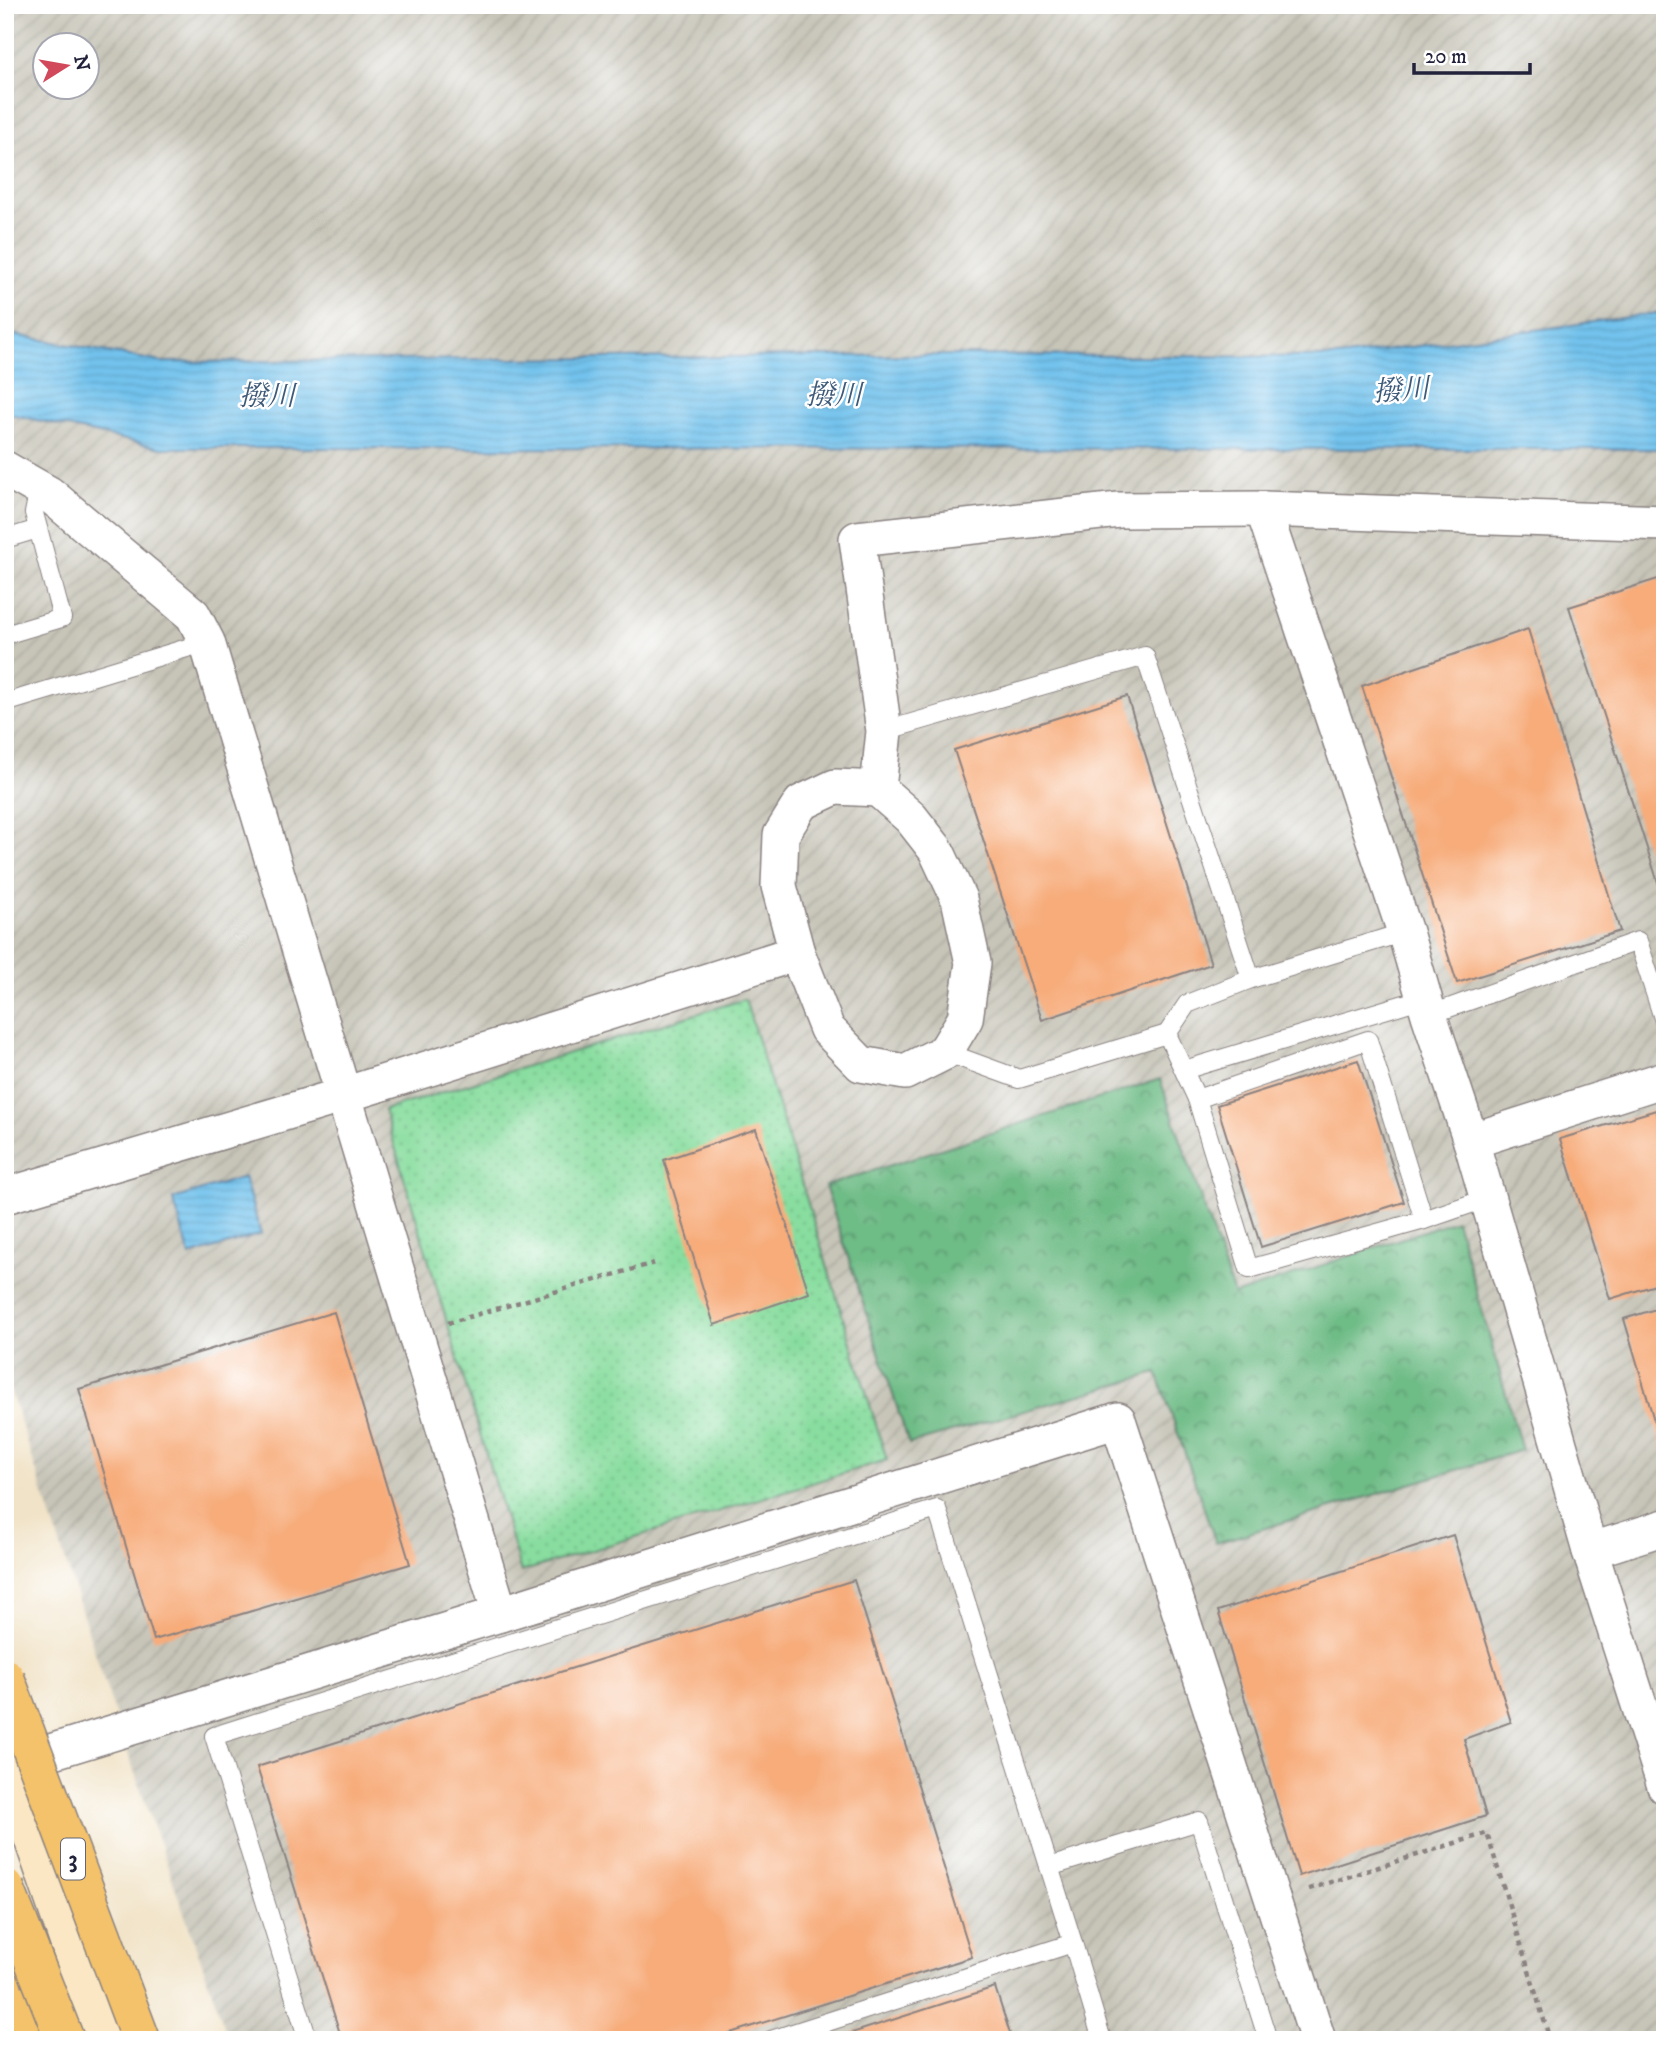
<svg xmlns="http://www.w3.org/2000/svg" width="1670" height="2045" font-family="'IM FELL DW Pica','Noto Serif JP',serif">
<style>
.industrial{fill:url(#industrial-furrows);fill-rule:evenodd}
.grass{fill:url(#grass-dots);stroke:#55806d;stroke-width:2}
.forest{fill:url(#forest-crowns);stroke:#486f60;stroke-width:2}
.water{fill:url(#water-rules);stroke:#4a7294;stroke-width:2}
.building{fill:#f7ac7a}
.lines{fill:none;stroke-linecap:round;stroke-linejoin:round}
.lane-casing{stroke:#8a8281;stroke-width:20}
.street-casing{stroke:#8a8281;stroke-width:38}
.secondary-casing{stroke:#8a8281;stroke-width:41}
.highway-casing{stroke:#8a8281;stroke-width:41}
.path{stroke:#8a8281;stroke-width:4.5;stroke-dasharray:5 5;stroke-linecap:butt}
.lane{stroke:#fff;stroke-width:18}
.street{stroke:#fff;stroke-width:35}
.secondary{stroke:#fbe7c3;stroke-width:38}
.highway{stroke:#f4c26a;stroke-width:38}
.highway-bridge-casing{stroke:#8a8281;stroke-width:41;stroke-linecap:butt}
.highway-bridge{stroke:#f4c26a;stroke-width:38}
.labels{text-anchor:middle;stroke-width:5;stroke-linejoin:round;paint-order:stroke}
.shield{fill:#fff;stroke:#646476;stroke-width:2}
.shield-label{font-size:24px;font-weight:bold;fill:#22223b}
.water-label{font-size:28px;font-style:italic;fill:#3e5a79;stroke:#fff}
</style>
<defs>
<pattern id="industrial-furrows" width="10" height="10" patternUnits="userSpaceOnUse" patternTransform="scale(1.75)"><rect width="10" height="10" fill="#c7c5b8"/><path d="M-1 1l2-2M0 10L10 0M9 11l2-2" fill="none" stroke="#aba99f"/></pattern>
<pattern id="grass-dots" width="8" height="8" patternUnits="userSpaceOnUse" patternTransform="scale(1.75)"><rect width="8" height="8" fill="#88dd9f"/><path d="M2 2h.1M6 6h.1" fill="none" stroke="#75bd8a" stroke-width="1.8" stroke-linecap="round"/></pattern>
<pattern id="forest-crowns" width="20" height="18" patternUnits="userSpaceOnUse" patternTransform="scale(1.75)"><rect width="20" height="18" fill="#6ebc86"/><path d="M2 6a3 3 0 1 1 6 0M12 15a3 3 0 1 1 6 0" fill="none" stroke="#5a986f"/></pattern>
<pattern id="water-rules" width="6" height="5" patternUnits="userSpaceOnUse" patternTransform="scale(1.75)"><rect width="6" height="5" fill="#72c2ed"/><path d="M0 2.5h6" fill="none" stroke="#62a6cc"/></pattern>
</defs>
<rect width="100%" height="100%" fill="#fff"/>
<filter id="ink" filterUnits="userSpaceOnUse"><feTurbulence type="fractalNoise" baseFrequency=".0143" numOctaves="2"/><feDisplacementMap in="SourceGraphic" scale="14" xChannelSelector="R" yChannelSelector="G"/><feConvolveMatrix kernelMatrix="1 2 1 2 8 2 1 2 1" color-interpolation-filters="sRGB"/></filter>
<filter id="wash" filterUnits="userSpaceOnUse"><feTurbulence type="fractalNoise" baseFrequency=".00686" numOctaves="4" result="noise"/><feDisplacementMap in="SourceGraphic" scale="28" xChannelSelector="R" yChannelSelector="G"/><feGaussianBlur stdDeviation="1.57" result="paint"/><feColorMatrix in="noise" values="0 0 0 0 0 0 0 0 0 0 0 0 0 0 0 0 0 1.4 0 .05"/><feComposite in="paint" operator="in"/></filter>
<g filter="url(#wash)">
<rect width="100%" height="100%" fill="#f1e3c7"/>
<g class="industrial">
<path d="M5 5H1665V312L1338 357 945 355 162 362 5 333ZM46 46H88V88H46Z"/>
<polygon points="5,413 161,448 1665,449 1665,2040 229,2040 125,1745 5,1374"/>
</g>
<polygon class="grass" points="745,999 887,1460 521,1572 384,1110"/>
<polygon class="forest" points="1160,1079 1234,1295 1456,1220 1522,1450 1216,1543 1157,1373 909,1444 825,1186"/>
<g class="water">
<polygon points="1665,312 1665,449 161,448 5,413 5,333 162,362 945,355 1338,357"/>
<polygon points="244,1177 261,1234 190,1256 173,1199"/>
</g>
<g id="blocks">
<g class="building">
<polygon points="1661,578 1665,590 1664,901 1569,607"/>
<polygon points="1528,629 1620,931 1457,983 1362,686"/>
<polygon points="1127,696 1211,964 1042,1020 954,750"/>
<polygon points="1358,1060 1404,1202 1261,1247 1217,1105"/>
<polygon points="1656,1110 1665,1141 1665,1282 1610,1299 1560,1139"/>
<polygon points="756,1129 809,1293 714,1325 664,1160"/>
<polygon points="1665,1306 1665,1454 1664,1454 1624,1319"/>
<polygon points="334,1312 410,1564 154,1640 79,1389"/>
<polygon points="1453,1535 1511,1722 1464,1739 1486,1816 1299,1876 1218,1611"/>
<polygon points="854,1580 972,1957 708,2040 342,2040 257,1767"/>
<polygon points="995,1987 1012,2040 833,2040 833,2039"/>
</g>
</g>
</g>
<g filter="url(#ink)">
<use href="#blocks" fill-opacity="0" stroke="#8a8281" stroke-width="2"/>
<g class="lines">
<g class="lane-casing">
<g id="lane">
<polyline points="5,539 38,529"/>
<polyline points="5,635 62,618 34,513 39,488"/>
<polyline points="5,703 207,642"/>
<polyline points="884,731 1145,656 1251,979"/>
<polyline points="1429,1015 1638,941 1665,1024"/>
<polyline points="1167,1034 1187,1004 1251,979 1405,932"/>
<polyline points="945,1052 1019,1079 1167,1034 1197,1099 1249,1269 1424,1220 1488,1198"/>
<polyline points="1184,1070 1424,998"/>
<polyline points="1197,1099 1368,1040 1424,1220"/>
<polyline points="1049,1867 1199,1821 1268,2040"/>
<polyline points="308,2040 214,1736 937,1509 1073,1943"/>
<polyline points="771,2040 1073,1943 1102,2040"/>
</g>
</g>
<g class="street-casing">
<g id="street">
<path d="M5 469 49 494 193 615 207 642C305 966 400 1291 500 1614"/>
<polyline points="1665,523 1263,509 1405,932 1429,1015 1471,1141 1590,1551 1665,1786"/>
<polygon points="835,787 878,789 911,818 936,850 959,899 973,963 965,1019 945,1052 905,1072 861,1064 827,1029 797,953 779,886 781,835 801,803"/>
<polyline points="878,789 884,731 857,539 1119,510 1263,509"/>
<polyline points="1471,1141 1665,1079"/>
<polyline points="5,1196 344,1095 797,953"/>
<polyline points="1590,1551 1665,1527"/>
<polyline points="8,1765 500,1614 1118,1420 1318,2040"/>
</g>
</g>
<g class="secondary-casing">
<polyline id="secondary" points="5,1757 103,2040"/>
</g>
<g class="highway-casing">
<polyline id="highway" points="5,1982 24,2040"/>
</g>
<g class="path">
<polyline points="448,1323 654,1263"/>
<polyline points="1309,1889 1487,1833 1550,2040"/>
</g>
<use href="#lane" class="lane"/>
<use href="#street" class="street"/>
<use href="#secondary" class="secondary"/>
<use href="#highway" class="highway"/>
<g class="highway-bridge-casing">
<g id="highway-bridge">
<polyline points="5,1678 141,2040"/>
<polyline points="5,1888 65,2040"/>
</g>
</g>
<use href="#highway-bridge" class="highway-bridge"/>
</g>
</g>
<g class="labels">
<rect class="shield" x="61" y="1838.5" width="24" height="41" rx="5"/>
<g class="shield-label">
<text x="73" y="1867">3</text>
</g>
<g class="water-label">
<text transform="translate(1401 389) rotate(-4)" y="10">撥川</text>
<text x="834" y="404">撥川</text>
<text x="267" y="405">撥川</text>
</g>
</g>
<rect width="1670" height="2045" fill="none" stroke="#fff" stroke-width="28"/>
<g transform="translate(66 66) rotate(79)"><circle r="33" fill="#ffffff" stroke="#a7a7b1" stroke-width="2"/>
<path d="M0-5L12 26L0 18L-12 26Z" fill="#d1495b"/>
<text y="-10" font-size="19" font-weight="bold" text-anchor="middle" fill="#22223b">N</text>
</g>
<path d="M1414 63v10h116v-10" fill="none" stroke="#22223b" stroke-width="3.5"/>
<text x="1425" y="63" font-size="21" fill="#22223b" stroke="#ffffff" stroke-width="5" paint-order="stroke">20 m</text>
</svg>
